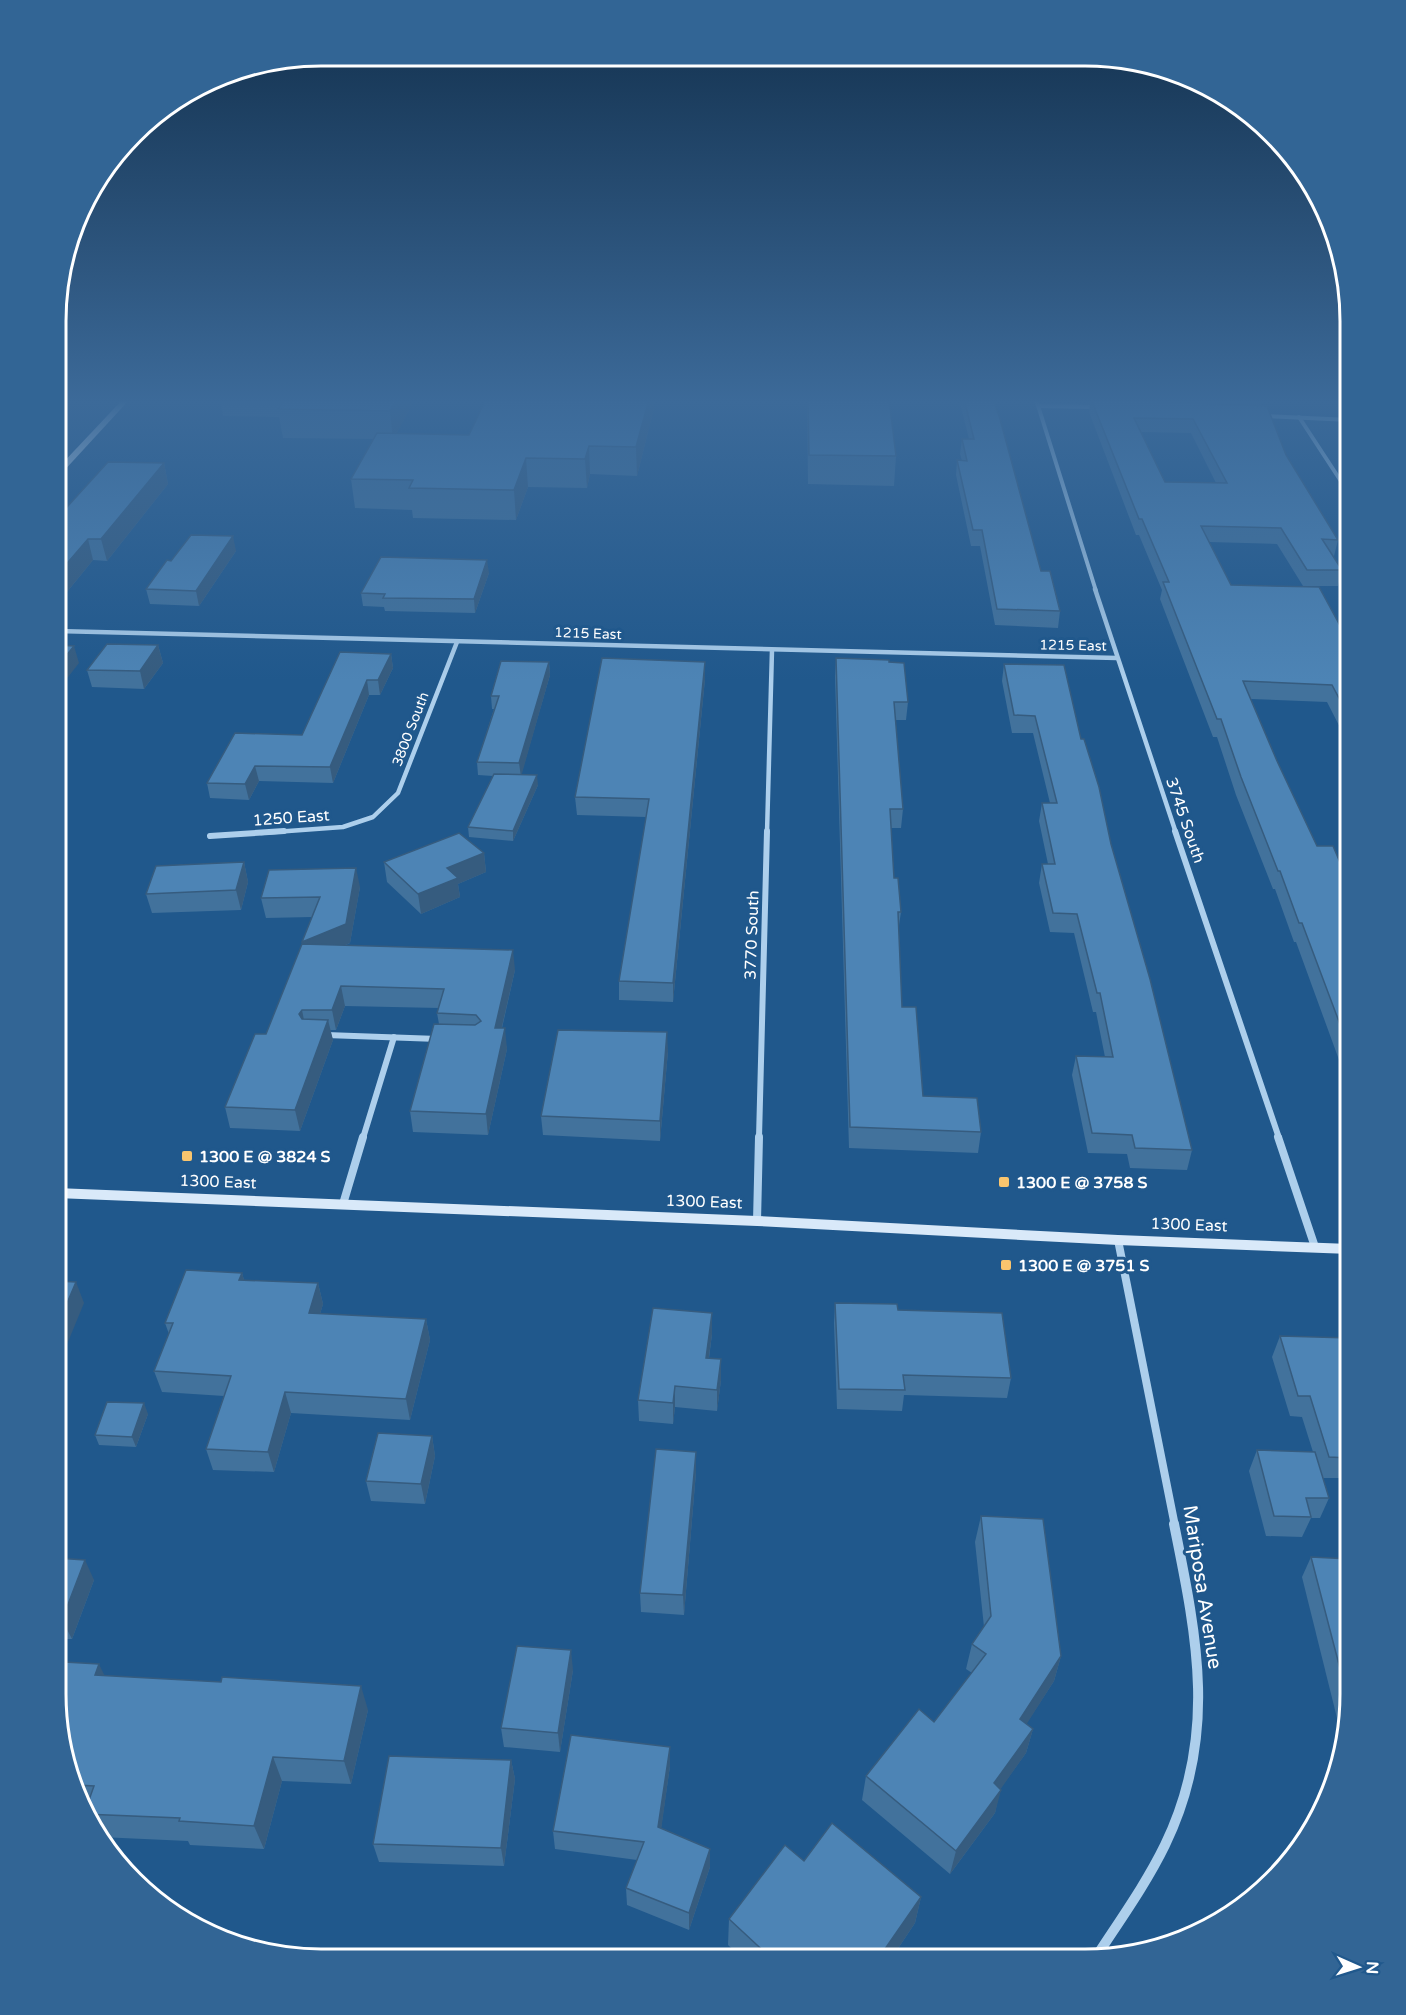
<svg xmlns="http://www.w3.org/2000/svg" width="1406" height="2015" font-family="'Varela Round',sans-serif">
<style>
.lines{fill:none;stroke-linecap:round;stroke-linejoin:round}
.street-far4{stroke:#adcfec;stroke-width:4}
.street-far3{stroke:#adcfec;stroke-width:4.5}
.street-far2{stroke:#adcfec;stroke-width:6}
.street-far1{stroke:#adcfec;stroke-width:8}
.street{stroke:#adcfec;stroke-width:10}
.secondary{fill:#d9e9f9;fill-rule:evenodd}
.wall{fill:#42729c;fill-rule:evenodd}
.shaded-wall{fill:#365c7f}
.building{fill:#4d84b5;stroke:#365c7f;stroke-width:1.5;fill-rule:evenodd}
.poi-dot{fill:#f9c56e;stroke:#20588c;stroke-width:2}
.labels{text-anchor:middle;stroke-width:6;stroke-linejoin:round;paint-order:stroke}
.far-street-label{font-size:14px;fill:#fff;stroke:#20588c}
.street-label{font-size:16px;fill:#fff;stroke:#20588c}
.poi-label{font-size:16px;font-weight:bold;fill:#fff;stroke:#20588c;text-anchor:start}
.near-street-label{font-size:20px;fill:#fff;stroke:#20588c}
.rim{fill:none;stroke:#fff;stroke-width:3}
</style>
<rect width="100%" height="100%" fill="#20588c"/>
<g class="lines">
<g class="street-far4">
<polyline points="1036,399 1096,591"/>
<polyline points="1038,406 1095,407"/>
<polyline points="1264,416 1350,420"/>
<polyline points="1299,417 1350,495"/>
</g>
<g class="street-far3">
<polyline points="1095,589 1176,833"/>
<polyline points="57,631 1117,658"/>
<polyline points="261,833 343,827 373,817 398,793 457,642"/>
<polyline points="767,833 772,650"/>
</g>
<g class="street-far2">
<polyline points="1175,831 1279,1138"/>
<polyline points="210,836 284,831"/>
<polyline points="326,1035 438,1039"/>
<polyline points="363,1138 394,1037"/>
<polyline points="759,1138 767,831"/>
</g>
<g class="street-far1">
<polyline points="1278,1137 1315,1247"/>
<polyline points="343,1204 363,1137"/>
<polyline points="757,1221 759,1137"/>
<polyline points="1118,1240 1175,1526"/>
</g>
<path class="street" d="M1096 1957C1120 1920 1146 1884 1165 1845 1218 1736 1197 1637 1174 1524"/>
<g class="secondary">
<polygon points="123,399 130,399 61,474 58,474 58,468"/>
<polygon points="56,1188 757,1216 1118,1235 1350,1244 1350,1254 1118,1245 757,1226 56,1198"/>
</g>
</g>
<g class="wall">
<polygon points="220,399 415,399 396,434 469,435 654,408 637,476 590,474 587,488 528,487 516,520 413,518 412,510 355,508 351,479 374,439 283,438 279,417 223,416"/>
<polygon points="807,399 889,399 896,456 894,486 808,484"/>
<polygon points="959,399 993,399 1041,571 1060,611 1058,628 995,625 980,546 971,546 956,475 957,460 962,461 960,454 962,439 969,439"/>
<path d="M1084 399H1350V417L1346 416 1335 401 1263 400 1261 406 1286 455 1338 540 1334 556H1333L1342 570 1338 586H1303L1277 544 1209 542 1231 585 1350 644V747L1327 702 1251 699 1277 761 1317 846 1350 886V1090L1296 942H1294L1275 889H1273L1236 795 1217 737H1213L1160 599 1162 590 1139 535H1136L1089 412 1090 404H1085ZM1141 432 1191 433 1216 483 1165 482Z"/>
<polygon points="164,463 168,484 107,561 93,560 58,603 57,603 57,518"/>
<polygon points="236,551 199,606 150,604 146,589 171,561"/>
<polygon points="489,573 475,613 385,611 384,607 363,606 361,593"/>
<polygon points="158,645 163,663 144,689 92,687 87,670"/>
<polygon points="391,654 393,668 380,695 369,695 333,783 259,781 249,800 210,798 207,783 302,735"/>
<polygon points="836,658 908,702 906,720 895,720 903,809 901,828 891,828 894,878 901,912 898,932 902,1007 923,1096 981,1132 978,1153 849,1148 835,676"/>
<polygon points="549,662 550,675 521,775 538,785 513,841 469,837 468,827 493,776 478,775 477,762 494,709 492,709 491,696"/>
<polygon points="705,662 705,679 673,1002 619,1000 619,981 646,817 577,815 575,797"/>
<polygon points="1004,664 1081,739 1111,844 1192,1150 1187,1170 1130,1168 1127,1154 1088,1153 1072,1075 1076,1056 1105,1057 1096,1012 1093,1012 1074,933 1050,932 1039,883 1042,864 1048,864 1039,821 1042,803 1050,803 1033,733 1012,733 1002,681"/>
<polygon points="484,853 486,872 458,884 460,897 421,914 387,882 384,862"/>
<polygon points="244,862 248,882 241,910 152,913 146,894"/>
<polygon points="360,887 350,943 346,945 515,970 502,1028 507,1049 488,1135 413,1132 410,1111 439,1024 437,1013 439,1008 345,1006 336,1030 330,1030 333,1040 300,1131 230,1128 225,1107 266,1034 303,944 312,917 266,918 261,898"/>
<polygon points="668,1051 660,1141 543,1135 541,1116"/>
<polygon points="242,1273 244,1280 318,1283 323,1304 320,1314 426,1319 430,1340 410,1420 291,1413 274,1472 213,1470 206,1449 224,1396 162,1392 154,1371 169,1334 165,1323"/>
<polygon points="835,1303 898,1310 1011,1378 1007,1398 904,1395 902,1411 837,1409 834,1323"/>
<polygon points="712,1313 712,1334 709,1358 721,1359 721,1380 717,1411 675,1407 673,1424 639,1421 638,1400"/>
<polygon points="1280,1336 1350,1338 1350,1478 1323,1478 1329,1498 1320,1518 1311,1518 1302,1537 1266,1536 1249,1471 1257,1450 1313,1452 1302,1417 1290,1416 1272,1357"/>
<polygon points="148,1414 136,1447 99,1445 95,1435"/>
<polygon points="432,1436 435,1456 425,1504 371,1501 366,1481"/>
<polygon points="696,1452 696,1472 684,1615 641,1612 640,1593"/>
<polygon points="981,1516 1061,1656 1054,1681 1026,1724 1033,1729 1026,1753 1000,1789 995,1813 950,1874 862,1800 866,1776 934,1722 972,1673 966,1669 972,1644 984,1627 975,1542"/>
<polygon points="1311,1557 1350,1559 1350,1712 1347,1726 1339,1726 1302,1577"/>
<polygon points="56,1558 94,1580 72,1639 56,1639"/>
<polygon points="573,1670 560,1752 504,1747 501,1728"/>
<polygon points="105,1676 368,1710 351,1784 282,1781 264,1849 190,1845 188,1841 100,1837 84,1814 86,1808 82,1808 56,1694"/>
<polygon points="1343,1745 1336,1780 1332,1788 1336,1757"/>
<polygon points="511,1760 515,1779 504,1866 379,1862 373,1844"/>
<polygon points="670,1766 661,1828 710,1849 710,1867 689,1930 627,1905 626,1888 637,1860 555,1849 553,1831"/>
<polygon points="804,1861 921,1897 915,1923 891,1959 743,1959 728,1945 729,1919"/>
</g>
<g class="shaded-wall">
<polygon points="397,399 415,399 393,440 390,411"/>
<polygon points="649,399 654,399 654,408 637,476 636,447"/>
<polygon points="589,446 590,474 587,488 585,459"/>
<polygon points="526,458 528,487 516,520 514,490"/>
<polygon points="164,463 168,484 107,561 101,539"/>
<polygon points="233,536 236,551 199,606 196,591"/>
<polygon points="88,539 93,560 58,603 57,600 57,575"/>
<polygon points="487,560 489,573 475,613 474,599"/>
<polygon points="158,645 163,663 144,689 140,671"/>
<polygon points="74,646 79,663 58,690 57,687 57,667"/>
<polygon points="391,654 393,668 380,695 378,680"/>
<polygon points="549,662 550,675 521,777 519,763"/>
<polygon points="705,662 705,679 673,1002 673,983"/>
<polygon points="367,680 369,695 333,783 330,767"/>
<polygon points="255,766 259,781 249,800 245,784"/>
<polygon points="537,775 538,785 513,841 513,831"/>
<polygon points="484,853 486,872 458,884 460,897 421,914 418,894 447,868"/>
<polygon points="244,862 248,882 241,910 236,890"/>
<polygon points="356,868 360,887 350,943 306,961 302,942"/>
<polygon points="513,950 515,970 497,1048 495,1028"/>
<polygon points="341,986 345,1006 336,1030 332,1010"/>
<polygon points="302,1010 306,1030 299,1014"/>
<polygon points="328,1020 333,1040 300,1131 295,1110"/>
<polygon points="505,1028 507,1049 488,1135 486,1114"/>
<polygon points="667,1032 668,1051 660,1141 660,1121"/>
<polygon points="242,1273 248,1293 239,1280"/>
<polygon points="76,1282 84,1303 56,1371 56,1329"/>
<polygon points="318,1283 323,1304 314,1334 309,1313"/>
<polygon points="712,1313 712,1334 706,1378 706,1358"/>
<polygon points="426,1319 430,1340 410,1420 406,1399"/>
<polygon points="721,1359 721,1380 717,1411 717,1390"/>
<polygon points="675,1386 675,1407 673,1424 673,1403"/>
<polygon points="285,1392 291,1413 274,1472 268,1452"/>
<polygon points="144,1403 148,1414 136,1447 132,1437"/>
<polygon points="432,1436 435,1456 425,1504 421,1484"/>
<polygon points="696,1452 696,1472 684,1615 683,1595"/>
<polygon points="85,1560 94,1580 72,1639 62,1620"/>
<polygon points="571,1650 573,1670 560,1752 558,1733"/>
<polygon points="1061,1656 1054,1681 1014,1744 1020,1719"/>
<polygon points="99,1664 111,1689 95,1675"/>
<polygon points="361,1686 368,1710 351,1784 344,1761"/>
<polygon points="1033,1729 1026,1753 988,1807 994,1783"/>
<polygon points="670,1747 670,1766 659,1845 658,1827"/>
<polygon points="273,1757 282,1781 264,1849 254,1826"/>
<polygon points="511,1760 515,1779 504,1866 501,1848"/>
<polygon points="1001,1790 995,1813 950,1874 956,1851"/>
<polygon points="710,1849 710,1867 689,1930 689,1913"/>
<polygon points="921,1897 915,1923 891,1959 878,1959"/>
</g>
<g class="building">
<polygon points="286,399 397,399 390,411 278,409"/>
<polygon points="486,399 649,399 636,447 589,446 585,459 526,458 514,490 409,488 413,480 351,479 377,433 469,435"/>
<polygon points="808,399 889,399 896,456 809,455"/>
<polygon points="964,399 993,399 1000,419 1041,571 1050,571 1060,611 997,609 982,530 973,530 957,460 967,461 962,439 974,439"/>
<path d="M1091 399 1267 406 1286 455 1338 540 1322 539 1342 570H1307L1281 528 1201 526 1231 585 1319 587 1350 644V719L1332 685 1243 681 1277 761 1317 846H1333L1350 886V1051L1302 923H1299L1280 871H1278L1241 777 1221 719H1217L1163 582H1169L1142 519H1139ZM1134 418 1193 419 1227 483 1165 482Z"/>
<polygon points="108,462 164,463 101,539 88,539 57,575 57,518"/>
<polygon points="191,535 233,536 196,591 146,589 167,560 171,561"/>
<polygon points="381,557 487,560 474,599 383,598 385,594 361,593"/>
<polygon points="107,644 158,645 140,671 87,670"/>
<polygon points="57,645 74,646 57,667"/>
<polygon points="340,652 391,654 378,680 367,680 330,767 255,766 245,784 207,783 235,733 302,735"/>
<polygon points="602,658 705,662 673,983 619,981 649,799 575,797"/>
<polygon points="836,658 889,660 889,662 904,663 908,702 894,702 903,809 890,809 894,878 898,878 901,912 898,912 902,1007 916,1007 923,1096 977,1098 981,1132 850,1127"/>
<polygon points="501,661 549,662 519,763 477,762 499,696 491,696"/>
<polygon points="1004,664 1064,665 1081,739 1084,739 1099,787 1111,844 1150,979 1192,1150 1135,1148 1132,1135 1092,1133 1076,1056 1113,1057 1100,993 1097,993 1077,914 1053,913 1042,864 1055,864 1042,803 1057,803 1035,716 1014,715"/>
<polygon points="494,774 537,775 513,831 468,827"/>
<polygon points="459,833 484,853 447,868 458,878 418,894 384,862"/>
<polygon points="244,862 236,890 146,894 156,866"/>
<polygon points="356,868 346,924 302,942 320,897 261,898 269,870"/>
<polygon points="302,944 513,950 495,1028 505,1028 486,1114 410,1111 434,1024 475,1025 481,1021 476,1015 437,1013 444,989 341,986 332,1010 302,1010 299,1014 302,1019 328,1020 295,1110 225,1107 255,1034 266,1034"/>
<polygon points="558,1030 667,1032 660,1121 541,1116"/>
<polygon points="186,1270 242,1273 239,1280 318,1283 309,1313 426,1319 406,1399 285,1392 268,1452 206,1449 231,1376 154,1371 173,1323 165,1323"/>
<polygon points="56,1281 76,1282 56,1329"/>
<polygon points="835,1303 897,1304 898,1310 1002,1313 1011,1378 903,1375 905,1390 839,1389"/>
<polygon points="653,1308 712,1313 706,1358 721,1359 717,1390 675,1386 673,1403 638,1400"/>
<polygon points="1280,1336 1350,1338 1350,1458 1329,1457 1310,1396 1298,1396"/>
<polygon points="107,1402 144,1403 132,1437 95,1435"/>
<polygon points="378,1433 432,1436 421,1484 366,1481"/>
<polygon points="656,1449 696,1452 683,1595 640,1593"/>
<polygon points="1257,1450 1315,1452 1329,1498 1306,1498 1311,1517 1274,1516"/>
<polygon points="981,1516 1043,1519 1061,1656 1020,1719 1033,1729 994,1783 1001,1790 956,1851 866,1776 919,1709 934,1722 986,1654 972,1644 991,1616"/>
<polygon points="1311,1557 1350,1559 1350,1707"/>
<polygon points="56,1558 85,1560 62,1620 56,1619"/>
<polygon points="517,1646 571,1650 558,1733 501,1728"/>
<polygon points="64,1662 99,1664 95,1675 221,1682 222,1677 361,1686 344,1761 273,1757 254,1826 179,1821 180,1818 84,1814 94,1786 77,1785 56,1694 56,1684"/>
<polygon points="571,1735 670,1747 658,1827 710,1849 689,1913 626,1888 644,1842 553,1831"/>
<polygon points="389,1756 511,1760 501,1848 373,1844"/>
<polygon points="832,1823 921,1897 878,1959 772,1959 729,1919 785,1845 804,1861"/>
</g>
<linearGradient id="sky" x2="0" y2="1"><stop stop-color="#12304d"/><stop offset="0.59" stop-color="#3c6a99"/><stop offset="1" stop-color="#3c6a99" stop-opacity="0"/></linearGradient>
<rect width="1406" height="681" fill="url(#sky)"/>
<g class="poi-dot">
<rect x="181" y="1150" width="12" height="12" rx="3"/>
<rect x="998" y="1176" width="12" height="12" rx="3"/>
<rect x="1000" y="1259" width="12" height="12" rx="3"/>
</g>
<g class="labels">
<g class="far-street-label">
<text transform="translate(588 633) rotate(2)" y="5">1215 East</text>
<text transform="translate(1073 645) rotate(1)" y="5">1215 East</text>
<text transform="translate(410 729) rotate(-69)" y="5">3800 South</text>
</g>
<g class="street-label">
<text transform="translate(291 817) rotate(-4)" y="6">1250 East</text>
<text transform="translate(1186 820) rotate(71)" y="6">3745 South</text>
<text transform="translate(751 935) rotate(-88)" y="6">3770 South</text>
<text transform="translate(218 1181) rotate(2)" y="6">1300 East</text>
<text transform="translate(704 1201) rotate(2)" y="6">1300 East</text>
<text transform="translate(1189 1224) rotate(2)" y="6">1300 East</text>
</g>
<g class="poi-label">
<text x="199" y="1162">1300 E @ 3824 S</text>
<text x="1016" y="1188">1300 E @ 3758 S</text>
<text x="1018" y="1271">1300 E @ 3751 S</text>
</g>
<g class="near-street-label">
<text transform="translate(1203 1587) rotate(81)" y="7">Mariposa Avenue</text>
</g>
</g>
<path d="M0 0H1406V2015H0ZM321 66H1085A255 255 0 0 1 1340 321V1694A255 255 0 0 1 1085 1949H321A255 255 0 0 1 66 1694V321A255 255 0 0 1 321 66Z" fill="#326595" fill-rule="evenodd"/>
<path class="rim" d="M321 66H1085A255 255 0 0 1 1340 321V1694A255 255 0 0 1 1085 1949H321A255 255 0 0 1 66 1694V321A255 255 0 0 1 321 66Z"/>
<g transform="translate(1358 1967) rotate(93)" stroke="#20588c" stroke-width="4.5" paint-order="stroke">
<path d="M0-4.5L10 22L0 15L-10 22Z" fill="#ffffff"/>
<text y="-9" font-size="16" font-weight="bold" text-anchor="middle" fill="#ffffff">N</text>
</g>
</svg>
